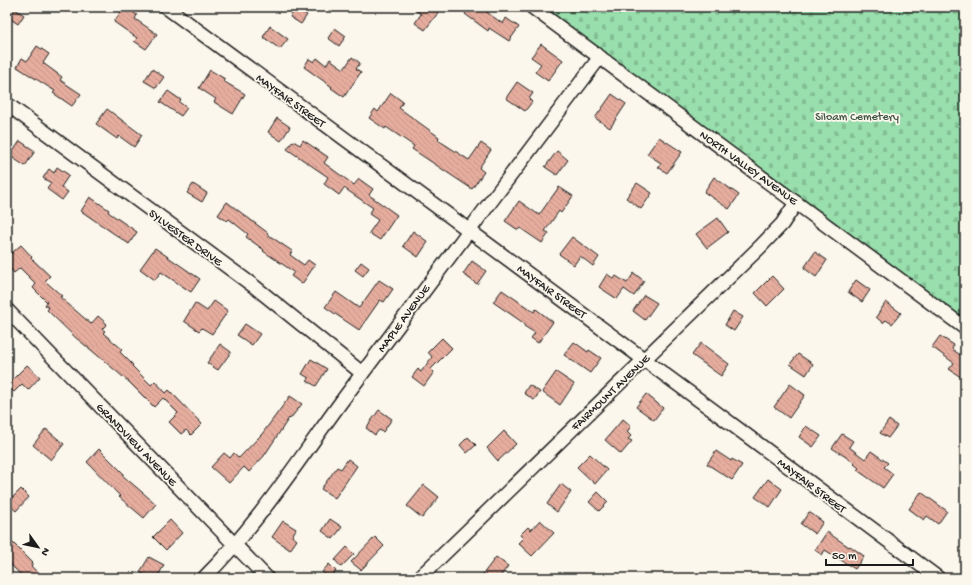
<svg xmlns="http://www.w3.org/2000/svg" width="972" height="585" font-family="'Gochi Hand',sans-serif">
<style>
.cemetery{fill:url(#cemetery-stones);stroke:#5a7e64}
.building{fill:url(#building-back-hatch);stroke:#1c1c1c}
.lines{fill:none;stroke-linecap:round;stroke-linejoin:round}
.minor-casing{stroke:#1c1c1c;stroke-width:16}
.minor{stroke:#fbf7ec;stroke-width:13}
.labels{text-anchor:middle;stroke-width:3.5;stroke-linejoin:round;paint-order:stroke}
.street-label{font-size:12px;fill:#1c1c1c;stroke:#fbf7ec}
.park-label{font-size:12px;fill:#425648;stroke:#fbf7ec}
</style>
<defs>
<pattern id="cemetery-stones" width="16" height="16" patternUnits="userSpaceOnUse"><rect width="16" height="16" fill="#99dfad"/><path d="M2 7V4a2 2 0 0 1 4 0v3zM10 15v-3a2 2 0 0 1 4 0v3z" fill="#83bf94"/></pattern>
<pattern id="building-back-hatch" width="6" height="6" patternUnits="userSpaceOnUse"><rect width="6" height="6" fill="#e6ad9e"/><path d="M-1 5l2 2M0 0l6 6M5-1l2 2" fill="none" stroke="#c59488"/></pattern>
</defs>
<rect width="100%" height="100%" fill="#fbf7ec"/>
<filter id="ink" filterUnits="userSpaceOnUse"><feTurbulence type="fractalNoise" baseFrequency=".025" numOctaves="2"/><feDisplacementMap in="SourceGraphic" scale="8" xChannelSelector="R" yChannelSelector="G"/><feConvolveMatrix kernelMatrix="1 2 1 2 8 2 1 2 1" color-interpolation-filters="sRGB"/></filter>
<g filter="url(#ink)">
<polygon class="cemetery" points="525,7 965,7 965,331"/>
<g class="building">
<polygon points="124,7 136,7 133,12 137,15 135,19 157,34 146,49 134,41 137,38 114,22"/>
<polygon points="411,7 430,7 438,13 425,30 415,23 421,14"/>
<polygon points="470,7 480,7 503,24 506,18 519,27 509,41 489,28 488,31 465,14"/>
<polygon points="296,8 307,15 301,24 290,17"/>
<polygon points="15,9 24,15 18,24 9,18"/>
<polygon points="270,26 288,39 280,49 263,37"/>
<polygon points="335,28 346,36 339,46 328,38"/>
<polygon points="541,44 563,60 548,81 535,72 541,64 531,57"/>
<polygon points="37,46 49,54 43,63 62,77 60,80 81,94 72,106 53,93 55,91 17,67 22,58 27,61"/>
<polygon points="352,57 360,63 356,69 361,72 344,97 331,88 332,87 304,67 309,59 314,62 317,58 326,65 330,59 344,69"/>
<polygon points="152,69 164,77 156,88 144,81"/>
<polygon points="210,70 225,79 223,81 245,94 233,114 214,102 216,99 199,88"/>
<polygon points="517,82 533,93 529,99 532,102 525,111 506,98"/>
<polygon points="168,91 181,100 179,102 187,108 181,116 160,102"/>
<polygon points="391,93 403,102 399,108 439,137 438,140 469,160 481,143 491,150 479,168 484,172 472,189 412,149 414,146 386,127 385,129 369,118 375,109 378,112"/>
<polygon points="612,94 626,104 610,128 595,118"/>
<polygon points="107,109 142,135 134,147 119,136 117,139 96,124"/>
<polygon points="277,118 290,127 281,141 268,132"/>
<polygon points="659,137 682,152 667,173 658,167 661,163 647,154"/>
<polygon points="303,140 328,157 324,163 354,185 359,179 373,189 369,195 397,215 380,240 369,233 378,220 369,214 373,208 344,188 339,195 324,184 328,177 287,149 293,141 300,145"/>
<polygon points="20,141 35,151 25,166 10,156"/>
<polygon points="557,151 568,160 557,175 545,167"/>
<polygon points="57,167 69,175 61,187 68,192 62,200 47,189 51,183 43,178 49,169 54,173"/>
<polygon points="714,177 739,195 729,209 704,192"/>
<polygon points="637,183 652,193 641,209 626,198"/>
<polygon points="193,184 207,193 202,202 187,193"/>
<polygon points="559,187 573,196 561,213 559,211 545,231 549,233 542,243 520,228 518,230 505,221 519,201 539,215"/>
<polygon points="90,197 109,210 108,212 137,232 129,244 81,211"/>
<polygon points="227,202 268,233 267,234 292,251 290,255 304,265 308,260 315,265 302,284 291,276 294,272 263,251 264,250 246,237 248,234 229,219 227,221 218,215"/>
<polygon points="718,218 728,232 707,248 696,234"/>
<polygon points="413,231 428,242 418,257 403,246"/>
<polygon points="572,237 599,257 593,266 580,256 574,265 559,254"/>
<polygon points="21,245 32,257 31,258 50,276 45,281 62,296 60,297 91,324 98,316 107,324 102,329 105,331 103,333 122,349 120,352 133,365 132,366 151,385 155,381 166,393 169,390 202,424 191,435 186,430 181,434 169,422 178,413 163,398 154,407 129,382 90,349 76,338 47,310 49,308 45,305 47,302 33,288 36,284 20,268 14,273 7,265 7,257"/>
<polygon points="155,248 200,279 191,292 161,272 155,280 140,269"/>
<polygon points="815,252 827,260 816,277 804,268"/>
<polygon points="472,261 486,271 477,284 463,274"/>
<polygon points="361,262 369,268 363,276 355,270"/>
<polygon points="634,273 644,281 634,296 624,289 617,299 599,287 607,274 614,279 616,276 627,283"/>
<polygon points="772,276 784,289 767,306 755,293"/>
<polygon points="379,280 393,289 384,302 380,300 359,330 325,307 336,292 359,308"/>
<polygon points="856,280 870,290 862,302 848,292"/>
<polygon points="502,290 534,312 536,309 553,322 538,343 531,338 535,333 524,326 525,324 493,302"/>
<polygon points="644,295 657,303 645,320 633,311"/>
<polygon points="214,301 228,311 212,334 202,328 199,331 184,321 195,303 207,311"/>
<polygon points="886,302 901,313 892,324 886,320 883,323 876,317"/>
<polygon points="733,311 743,317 734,331 725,325"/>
<polygon points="245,324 260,334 252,345 237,335"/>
<polygon points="940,336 954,345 952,349 965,359 965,380 949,369 954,363 932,347"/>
<polygon points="442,338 452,348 431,369 434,372 424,386 412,377 418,369 421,372 432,357 428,352"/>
<polygon points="574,342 588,352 589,350 601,358 590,373 564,355"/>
<polygon points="701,343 729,364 721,376 692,355"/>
<polygon points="220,344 231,352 218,370 207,363"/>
<polygon points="798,354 813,364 806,375 790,364"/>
<polygon points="311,359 327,369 316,386 307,381 309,378 302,374"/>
<polygon points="27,365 40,377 28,390 22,384 14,392 7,385"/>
<polygon points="556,372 574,384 560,405 542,392"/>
<polygon points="790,384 805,395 789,418 774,407"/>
<polygon points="529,385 540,392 534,400 524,393"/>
<polygon points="646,394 663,408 654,420 636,407"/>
<polygon points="290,396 302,404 290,419 289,418 264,456 249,472 244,467 229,483 211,467 224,453 230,458 234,453 239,458 262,434"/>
<polygon points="379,410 392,419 383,432 379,430 375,435 366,428"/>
<polygon points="623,419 631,426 627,432 631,436 628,439 632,441 621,454 605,440"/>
<polygon points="889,420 897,426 888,438 880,433"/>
<polygon points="806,426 821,436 813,447 799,437"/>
<polygon points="46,429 64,444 51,460 33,445"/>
<polygon points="504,431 516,444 498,461 487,448"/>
<polygon points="842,434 853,441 849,447 865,459 871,451 888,463 884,467 893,474 883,488 857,470 859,468 854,464 855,463 832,448"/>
<polygon points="468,437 476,445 467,453 460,445"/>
<polygon points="99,449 124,474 122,475 156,504 144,518 119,497 120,496 87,462"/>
<polygon points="716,451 731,461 732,459 742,465 732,480 707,464"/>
<polygon points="590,454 607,470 595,484 577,467"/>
<polygon points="348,459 357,466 335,498 321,489 337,467 341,469"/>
<polygon points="768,479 782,489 770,507 755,497"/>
<polygon points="561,484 571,492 557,512 547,504"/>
<polygon points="424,485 439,497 422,518 407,506"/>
<polygon points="21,489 29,497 16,511 7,503"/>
<polygon points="598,492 608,502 599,511 589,502"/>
<polygon points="921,492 947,511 938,524 927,516 924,520 909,509"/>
<polygon points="809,512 823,522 815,534 801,524"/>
<polygon points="330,519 342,527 333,539 322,531"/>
<polygon points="170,520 182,533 166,550 153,537"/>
<polygon points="540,520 554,533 532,556 518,543 523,538 520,535 528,527 531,530"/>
<polygon points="283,521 296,529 292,536 297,540 290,550 272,537"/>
<polygon points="827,532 849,547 850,546 864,556 855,569 825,550 822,555 815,550"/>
<polygon points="7,537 33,563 31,566 43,578 24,578 7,561"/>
<polygon points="375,537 384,546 361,570 351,562"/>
<polygon points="347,547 354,554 341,567 335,560"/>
<polygon points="149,557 164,565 157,578 150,578 140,572"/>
<polygon points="496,557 508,566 499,578 480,578"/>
<polygon points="329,564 336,571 330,578 322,572"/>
</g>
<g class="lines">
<g class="minor-casing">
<g id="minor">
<polyline points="166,7 714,411 938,578"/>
<polyline points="532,7 965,328"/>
<polyline points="7,104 255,287 362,373"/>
<polyline points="7,310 267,578"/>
<path d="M204 578C259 523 301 456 347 394 431 281 515 169 600 57"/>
<polyline points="419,578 760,247 782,224 796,203"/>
</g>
</g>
<use href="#minor" class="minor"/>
</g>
</g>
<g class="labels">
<g class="street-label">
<text transform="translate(291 100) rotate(36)" y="4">MAYFAIR STREET</text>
<text transform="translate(749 167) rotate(36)" y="4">NORTH VALLEY AVENUE</text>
<text transform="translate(186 237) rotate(36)" y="4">SYLVESTER DRIVE</text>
<text transform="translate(552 291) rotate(36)" y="4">MAYFAIR STREET</text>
<text transform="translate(403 318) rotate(-54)" y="4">MAPLE AVENUE</text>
<text transform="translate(610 392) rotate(-44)" y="4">FAIRMOUNT AVENUE</text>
<text transform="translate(137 444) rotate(46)" y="4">GRANDVIEW AVENUE</text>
<text transform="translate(812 485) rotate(37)" y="4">MAYFAIR STREET</text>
</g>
<g class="park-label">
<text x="857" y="120">Siloam Cemetery</text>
</g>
</g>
<rect width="972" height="585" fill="none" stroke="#fbf7ec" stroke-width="24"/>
<rect x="12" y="12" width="948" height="561" fill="none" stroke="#1c1c1c" stroke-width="1.5" filter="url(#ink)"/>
<g transform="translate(38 547) rotate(123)" stroke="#fbf7ec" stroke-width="3" paint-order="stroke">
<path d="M0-3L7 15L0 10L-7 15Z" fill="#1c1c1c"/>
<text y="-6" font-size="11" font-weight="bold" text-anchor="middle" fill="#1c1c1c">N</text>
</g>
<path d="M826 559v6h87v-6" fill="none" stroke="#1c1c1c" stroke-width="2"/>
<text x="832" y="559" font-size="12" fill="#1c1c1c" stroke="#fbf7ec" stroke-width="3" paint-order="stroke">50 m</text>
</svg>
